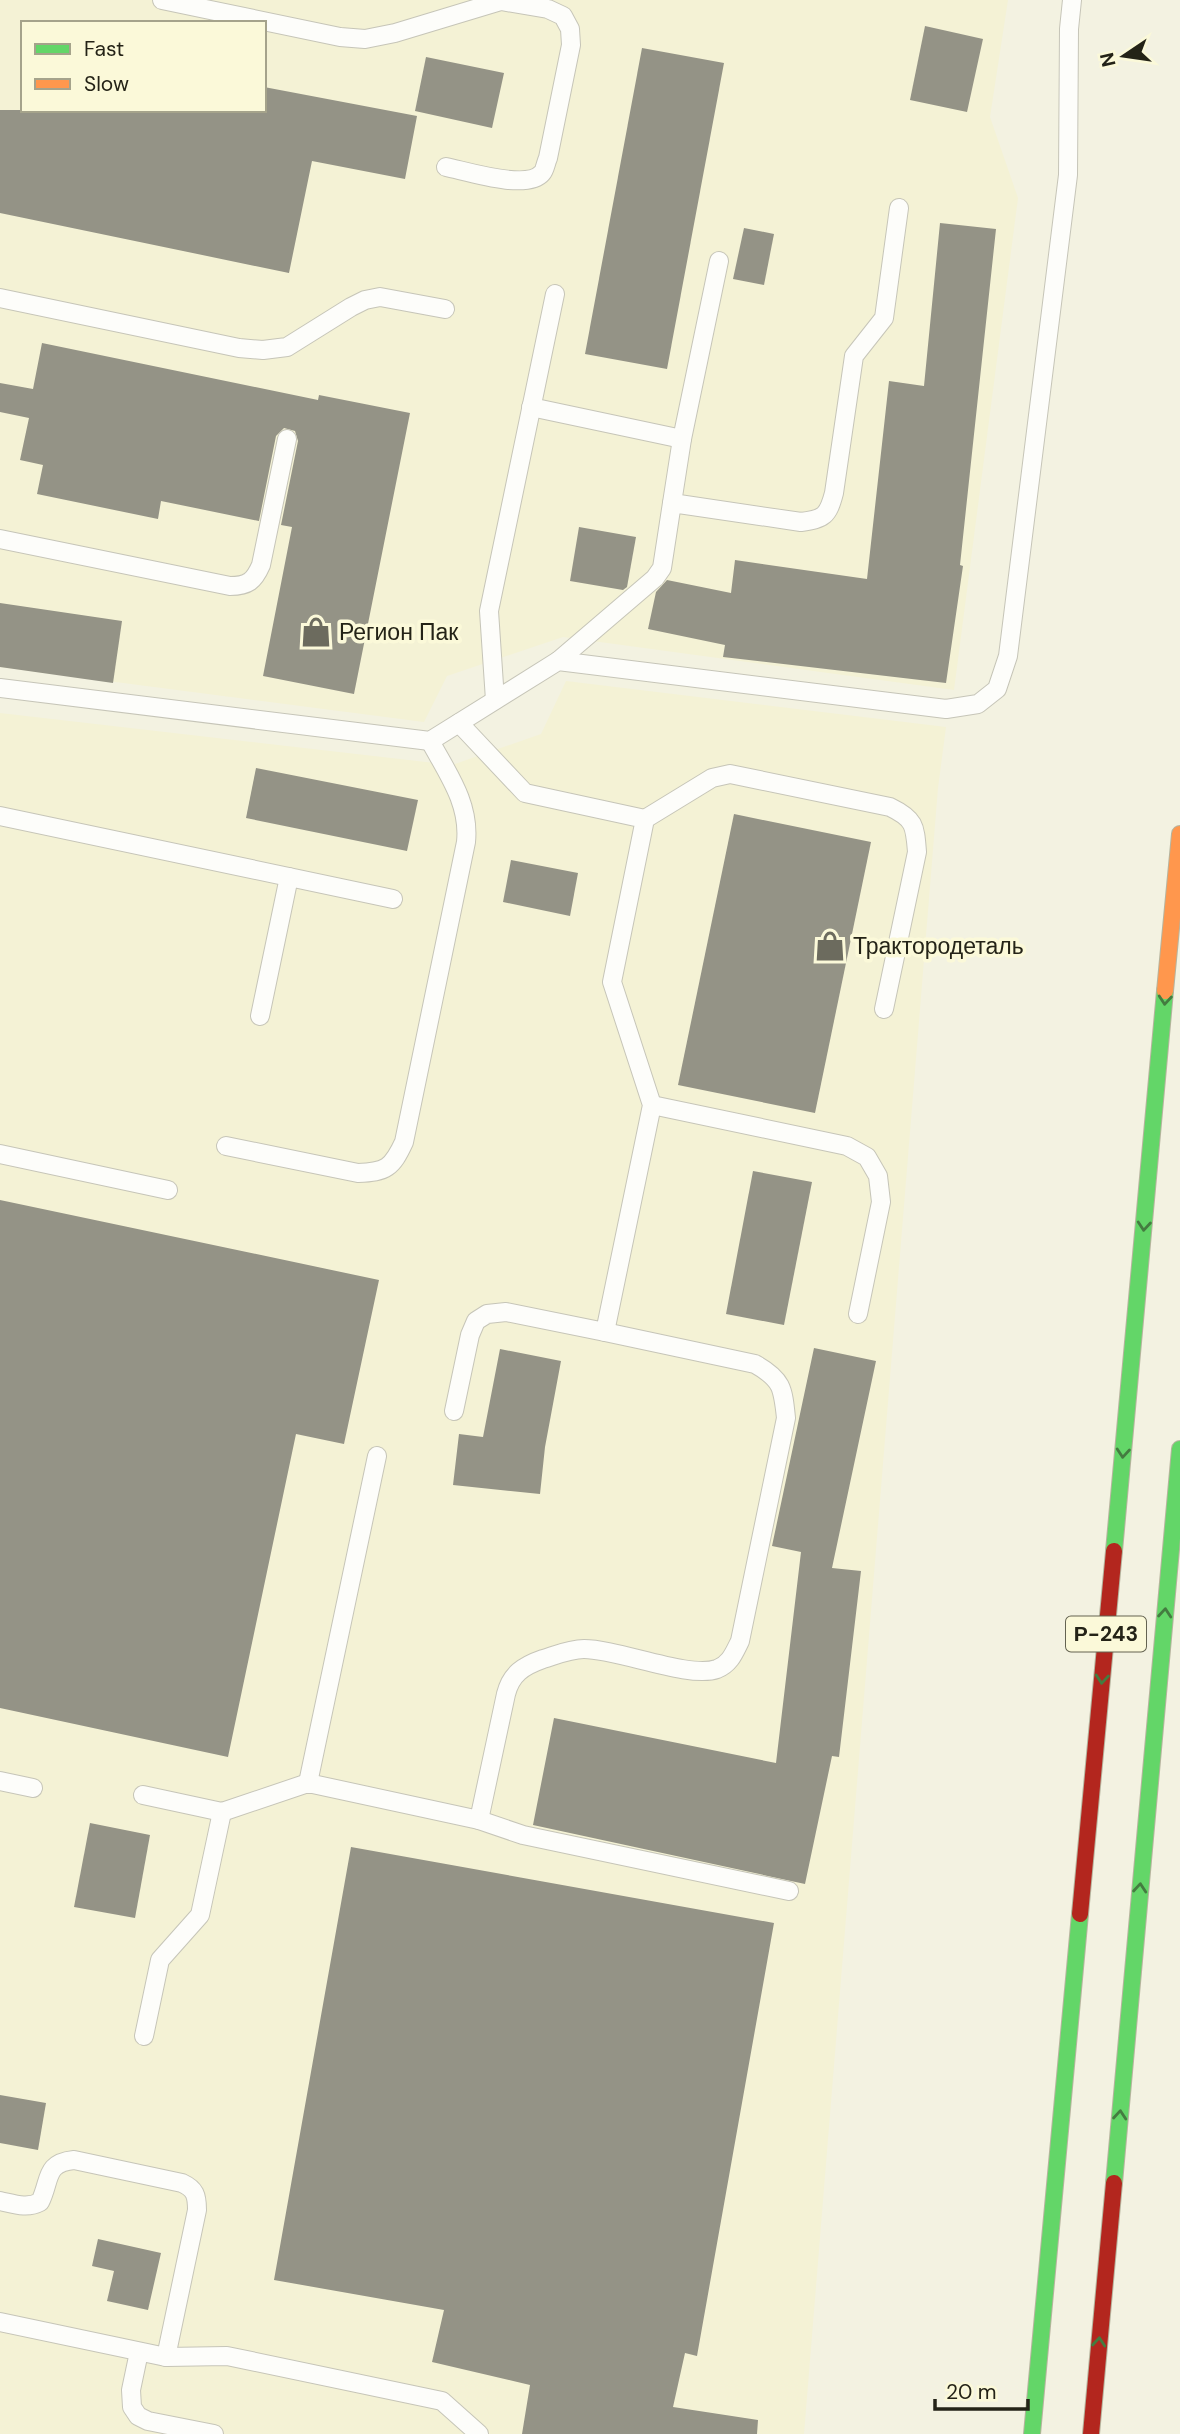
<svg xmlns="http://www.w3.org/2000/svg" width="1180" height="2434" font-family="'DM Sans',sans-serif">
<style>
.built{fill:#f4f2d5;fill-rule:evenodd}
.building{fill:#949386}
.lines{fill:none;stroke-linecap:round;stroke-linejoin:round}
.lane-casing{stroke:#c6c5b8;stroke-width:20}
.fast-casing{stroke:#b6b49e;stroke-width:18}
.slow-casing{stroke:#b6b49e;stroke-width:18}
.jam-casing{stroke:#b6b49e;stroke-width:18}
.lane{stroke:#fdfdfa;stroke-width:18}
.fast{stroke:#63d668;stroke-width:16}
.slow{stroke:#ff974d;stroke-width:16}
.jam{stroke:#b3261e;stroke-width:16}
.oneway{stroke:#447c40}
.labels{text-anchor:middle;stroke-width:7;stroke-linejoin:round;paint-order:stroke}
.shield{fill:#fbf9d9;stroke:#646351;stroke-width:2}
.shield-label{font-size:21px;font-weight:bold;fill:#242317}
.poi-label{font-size:23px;fill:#242317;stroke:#fbf9d9;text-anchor:start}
</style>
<rect width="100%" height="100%" fill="#f3f2e1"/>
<g class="built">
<path d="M0 0H1008L990 117 1018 198 954 690 563 637 447 676 424 722 0 667ZM23 23H264V110H23Z"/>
<polygon points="566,681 946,727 938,788 804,2434 0,2434 0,713 452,765 541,734"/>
</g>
<g class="building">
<polygon points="925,26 983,39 967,112 910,100"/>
<polygon points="642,48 724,63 667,369 585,354"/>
<polygon points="426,57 504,73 492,128 415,111"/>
<polygon points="264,87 417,116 405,179 312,161 289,273 0,213 0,110 264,110"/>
<polygon points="940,223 996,229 960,565 963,566 946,683 723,657 725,645 648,629 656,592 667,580 731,593 735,560 867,579 889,381 924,386"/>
<polygon points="744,228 774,234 764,285 733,279"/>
<polygon points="42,343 318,400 319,395 410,413 354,694 263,676 292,527 281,525 298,441 295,431 284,428 276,436 259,521 161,501 158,519 37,494 43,465 20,460 29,418 0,412 0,383 33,389"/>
<polygon points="579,527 636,537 627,587 623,590 570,581"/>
<polygon points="0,603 122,621 113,683 0,667"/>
<polygon points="256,768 418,800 407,851 246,818"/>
<polygon points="734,814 871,842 815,1113 678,1085"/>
<polygon points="511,860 578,873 570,916 503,902"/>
<polygon points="753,1171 812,1182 784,1325 726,1314"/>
<polygon points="0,1200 379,1280 344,1444 296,1434 228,1757 0,1708"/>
<polygon points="814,1348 876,1361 832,1568 861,1571 839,1757 832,1756 805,1884 533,1825 554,1718 776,1763 801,1552 772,1546"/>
<polygon points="500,1349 561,1361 545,1447 540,1494 453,1485 459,1434 483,1437"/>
<polygon points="90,1823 150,1835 135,1918 74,1907"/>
<polygon points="351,1847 774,1923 697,2356 685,2353 673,2407 758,2420 757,2434 522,2434 530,2385 432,2362 444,2310 274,2280"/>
<polygon points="0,2095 46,2103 38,2150 0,2143"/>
<polygon points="98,2239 161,2253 148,2310 107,2301 114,2271 92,2266"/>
</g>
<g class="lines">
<g class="lane-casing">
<g id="lane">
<path d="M162 0 340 37 365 39 395 33 501 1 548 9 563 16 570 29 571 45 548 158C546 162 545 170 542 173 527 191 466 171 446 167"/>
<polyline points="0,298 239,348 263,350 287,347 351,307 365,300 380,297 445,309"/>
<polyline points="531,407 682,439"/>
<polyline points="672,503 682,439 719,261"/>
<path d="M0 539 230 586C248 586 254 581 261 565L287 439"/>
<path d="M558 661 655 578 662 568 672 503 801 522C824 519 828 516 834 493L854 356 884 318 899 208"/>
<polyline points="0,688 430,741 558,661 946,709 978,704 997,689 1008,656 1068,175 1069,29 1072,0"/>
<polyline points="495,700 489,611 555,294"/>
<polyline points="0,816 393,899"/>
<path d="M645 819 712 778 730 774 890 807C915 819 915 826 917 852L884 1009"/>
<polyline points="260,1016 289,877"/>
<polyline points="652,1105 847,1146 867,1157 878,1176 881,1202 858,1314"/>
<path d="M226 1146 358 1173C386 1172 392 1168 404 1142L466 842C470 804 448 774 430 741"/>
<polyline points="0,1154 168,1190"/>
<polyline points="454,1411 470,1335 476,1321 487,1314 506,1312 605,1332 652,1105 612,982 645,819 525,793 459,723"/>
<polyline points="0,1781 33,1788"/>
<polyline points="308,1783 377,1456"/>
<path d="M143 1795 222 1812 308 1783 479 1820 506 1694C511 1674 523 1666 543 1659 556 1655 570 1649 584 1649 618 1649 689 1679 717 1669 730 1664 734 1653 740 1641L786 1418C783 1388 782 1379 755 1364L605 1332"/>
<polyline points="479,1820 523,1835 789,1891"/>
<polyline points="144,2036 160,1960 200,1915 222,1812"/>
<path d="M0 2201C14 2204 27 2209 40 2202 51 2180 44 2163 74 2160L182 2183C195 2189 197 2195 197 2210L166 2357"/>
<polyline points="0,2322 166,2357 227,2356 442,2401 479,2434"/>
<polyline points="139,2352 131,2390 132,2407 138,2416 148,2421 214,2434"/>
</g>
</g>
<g class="fast-casing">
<g id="fast">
<polyline points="1114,1551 1165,991"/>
<polyline points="1114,2183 1180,1449"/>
<polyline points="1032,2434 1080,1914"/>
</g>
</g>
<g class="slow-casing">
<polyline id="slow" points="1165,991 1180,834"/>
</g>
<g class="jam-casing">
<g id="jam">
<polyline points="1080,1914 1114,1551"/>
<polyline points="1091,2434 1114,2183"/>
</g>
</g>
<use href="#lane" class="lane"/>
<use href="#fast" class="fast"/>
<use href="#slow" class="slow"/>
<use href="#jam" class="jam"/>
</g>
<defs><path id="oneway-chevron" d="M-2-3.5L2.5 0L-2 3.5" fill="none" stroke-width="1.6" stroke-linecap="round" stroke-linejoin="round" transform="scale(1.75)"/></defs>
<g class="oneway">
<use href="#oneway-chevron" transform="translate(1165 1000) rotate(95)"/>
<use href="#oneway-chevron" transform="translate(1144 1226) rotate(95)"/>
<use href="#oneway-chevron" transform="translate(1123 1453) rotate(95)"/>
<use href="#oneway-chevron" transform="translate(1165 1613) rotate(-85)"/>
<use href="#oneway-chevron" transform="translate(1102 1679) rotate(95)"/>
<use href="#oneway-chevron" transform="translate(1140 1888) rotate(-85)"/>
<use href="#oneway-chevron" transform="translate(1120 2115) rotate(-85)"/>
<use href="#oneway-chevron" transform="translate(1099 2342) rotate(-85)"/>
</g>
<defs>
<g id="shop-bare" transform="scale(2.415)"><path d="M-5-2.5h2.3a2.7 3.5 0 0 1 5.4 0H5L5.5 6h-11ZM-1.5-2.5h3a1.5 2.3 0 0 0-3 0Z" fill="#6c6b5e" stroke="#fbf9d9" stroke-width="2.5" paint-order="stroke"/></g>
</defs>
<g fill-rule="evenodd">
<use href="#shop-bare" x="316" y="632"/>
<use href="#shop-bare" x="830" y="946"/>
</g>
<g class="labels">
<rect class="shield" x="1066" y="1616.5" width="80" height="35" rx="5"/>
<g class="shield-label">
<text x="1106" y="1641">Р-243</text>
</g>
<g class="poi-label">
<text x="339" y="640">Регион Пак</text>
<text x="853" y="954">Трактородеталь</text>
</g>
</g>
<rect x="21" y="21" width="245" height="91" fill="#fbf9d9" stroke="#a5a38b" stroke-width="2"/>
<rect x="35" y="44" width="35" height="10" fill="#63d668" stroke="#a5a38b" stroke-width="2"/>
<text x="84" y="56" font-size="21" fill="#242317">Fast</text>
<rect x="35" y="79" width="35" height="10" fill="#ff974d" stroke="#a5a38b" stroke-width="2"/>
<text x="84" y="91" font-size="21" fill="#242317">Slow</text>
<g transform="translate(1124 56) rotate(257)" stroke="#fbf9d9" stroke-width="5" paint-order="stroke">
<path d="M0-5L12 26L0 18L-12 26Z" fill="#242317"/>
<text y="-10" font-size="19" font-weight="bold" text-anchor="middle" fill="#242317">N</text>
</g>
<path d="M935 2399v10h93v-10" fill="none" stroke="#242317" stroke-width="3.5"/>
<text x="946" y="2399" font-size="21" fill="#242317" stroke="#fbf9d9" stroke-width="5" paint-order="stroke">20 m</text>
</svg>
